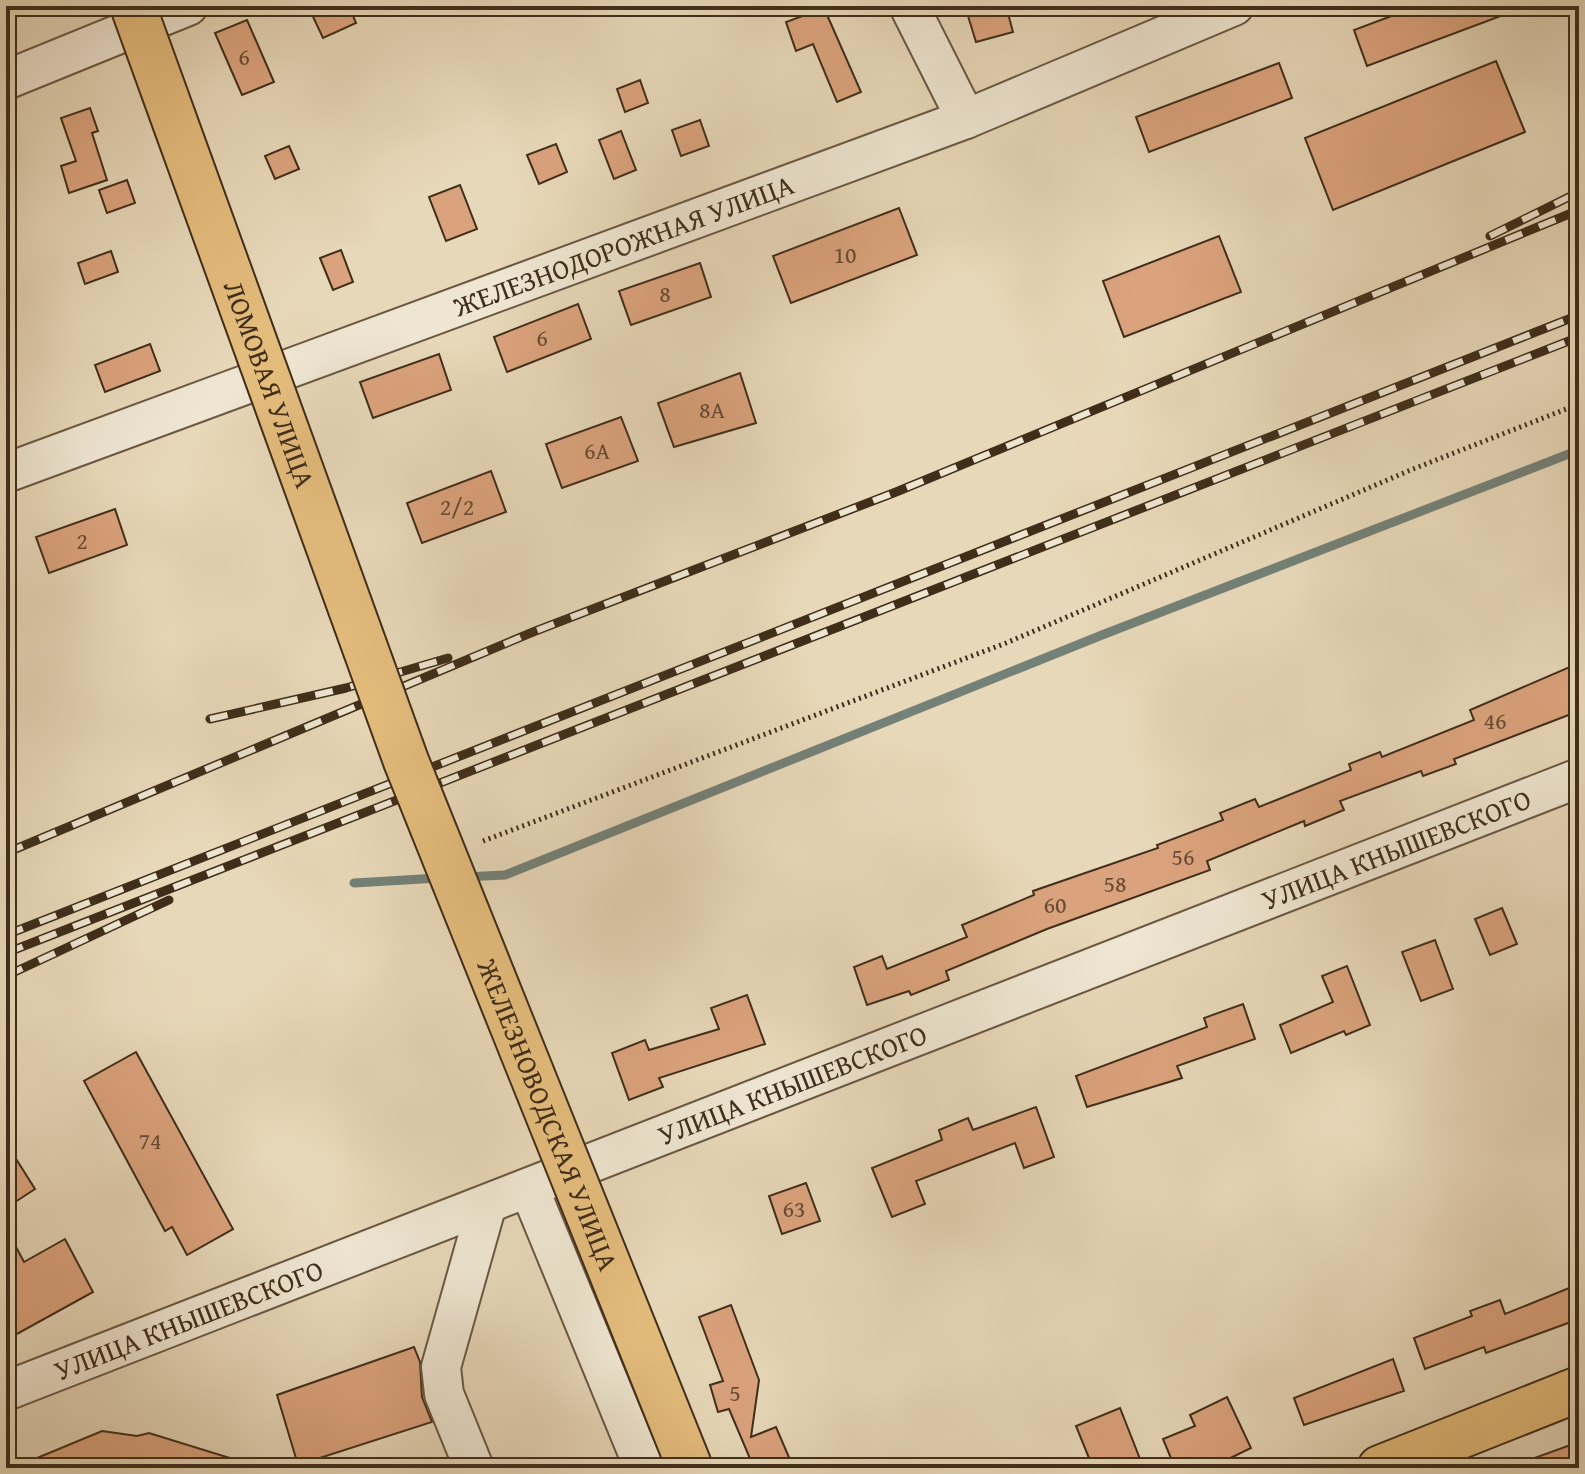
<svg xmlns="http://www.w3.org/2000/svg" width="1585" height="1474" font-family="'Gentium Book Plus',serif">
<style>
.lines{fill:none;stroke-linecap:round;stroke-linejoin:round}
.stream{stroke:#748177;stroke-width:9}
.building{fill:#dba37d;stroke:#402e1a;stroke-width:2}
.minor-casing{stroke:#6a5842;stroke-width:42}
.major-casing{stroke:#402e1a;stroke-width:48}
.path{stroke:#402e1a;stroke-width:5;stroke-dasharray:2 4;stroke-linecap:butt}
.minor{stroke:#efe6d2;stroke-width:38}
.major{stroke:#e4bc7c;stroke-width:44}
.rail-casing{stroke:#402e1a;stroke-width:9}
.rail{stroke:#efe6d2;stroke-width:6;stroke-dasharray:18;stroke-linecap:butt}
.major-bridge-casing{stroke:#402e1a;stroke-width:48;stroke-linecap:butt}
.major-bridge{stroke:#e4bc7c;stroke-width:44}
.labels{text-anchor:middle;stroke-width:6;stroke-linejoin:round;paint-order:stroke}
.number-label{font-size:24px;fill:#674b33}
.street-label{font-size:28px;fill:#402e1a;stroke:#efe6d2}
</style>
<rect width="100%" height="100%" fill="#e7d8b9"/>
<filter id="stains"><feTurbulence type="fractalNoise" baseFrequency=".0025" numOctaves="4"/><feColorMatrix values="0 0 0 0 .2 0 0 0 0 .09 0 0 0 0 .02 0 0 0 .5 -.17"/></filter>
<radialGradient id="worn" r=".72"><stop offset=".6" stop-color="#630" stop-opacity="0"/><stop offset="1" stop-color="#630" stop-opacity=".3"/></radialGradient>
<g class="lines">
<g class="stream">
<polyline points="465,877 505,875 1102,635 1579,450"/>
<polyline points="354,883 439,878"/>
</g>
</g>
<g class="building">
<polygon points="308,6 349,6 356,23 323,38"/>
<polygon points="965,6 1006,6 1013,32 976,42"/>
<polygon points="1418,6 1522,6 1522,8 1367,66 1354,30"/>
<polygon points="824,8 861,92 837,102 813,44 796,51 786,22"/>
<polygon points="247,20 274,82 242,95 215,33"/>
<polygon points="1496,61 1525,132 1333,210 1305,138"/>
<polygon points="1279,63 1292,98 1149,152 1136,117"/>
<polygon points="640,80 648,103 625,112 617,89"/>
<polygon points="90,108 98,131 92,133 107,180 69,193 61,166 76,161 61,118"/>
<polygon points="700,120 709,146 681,156 672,130"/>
<polygon points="621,131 636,170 614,179 599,140"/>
<polygon points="556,144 567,172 539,184 527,155"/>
<polygon points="289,146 299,169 275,179 265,156"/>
<polygon points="127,180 135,203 107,213 99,190"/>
<polygon points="460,185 477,229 446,241 429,197"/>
<polygon points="899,208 917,255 791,303 773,256"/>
<polygon points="1219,236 1241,292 1124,337 1103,281"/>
<polygon points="341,250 353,282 333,290 320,258"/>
<polygon points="111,251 118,272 85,284 78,263"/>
<polygon points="700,263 711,297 631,325 619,291"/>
<polygon points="578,304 591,339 507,372 494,337"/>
<polygon points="150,344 160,371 105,392 95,365"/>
<polygon points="439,354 451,390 373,418 360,382"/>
<polygon points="740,373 756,423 674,447 658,403"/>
<polygon points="621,417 638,461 562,488 546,444"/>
<polygon points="491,471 506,512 422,543 407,503"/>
<polygon points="115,509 127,545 49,573 36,537"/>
<polygon points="1579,663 1579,711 1454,759 1456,764 1423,776 1421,771 1340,801 1344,810 1305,826 1304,821 1207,861 1210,870 1047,929 946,971 949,980 911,995 909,991 867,1005 854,967 882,956 887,969 967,937 962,925 1034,895 1033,891 1158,848 1157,845 1223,820 1220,813 1255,799 1259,807 1351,770 1349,764 1380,752 1382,757 1474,720 1470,710"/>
<polygon points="1502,908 1517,944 1490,955 1475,919"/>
<polygon points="1435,940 1453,989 1421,1001 1402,952"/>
<polygon points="1347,966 1370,1025 1346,1035 1344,1031 1291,1053 1280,1025 1333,1002 1322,976"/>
<polygon points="747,995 765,1044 659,1078 663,1087 629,1100 612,1053 645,1040 649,1050 719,1029 711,1008"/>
<polygon points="1243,1004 1255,1039 1177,1066 1182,1078 1087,1107 1076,1076 1207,1027 1204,1018"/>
<polygon points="136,1052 233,1229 187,1255 172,1227 165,1231 84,1081"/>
<polygon points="1036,1107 1054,1157 1024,1168 1015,1143 916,1181 925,1204 892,1217 872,1168 942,1140 939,1130 968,1118 973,1130"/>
<polygon points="6,1143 35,1189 6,1208"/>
<polygon points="806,1183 820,1221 782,1234 769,1196"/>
<polygon points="6,1228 24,1262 65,1239 93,1292 6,1340"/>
<polygon points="1579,1284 1579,1319 1486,1353 1484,1347 1425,1369 1414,1338 1472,1316 1470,1311 1500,1300 1505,1314"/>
<polygon points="731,1305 759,1380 751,1437 776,1427 791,1462 776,1468 754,1468 729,1409 718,1412 710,1385 723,1381 699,1317"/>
<polygon points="414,1347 420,1362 422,1397 432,1422 298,1465 277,1395"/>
<polygon points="1393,1359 1404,1391 1304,1425 1294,1398"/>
<polygon points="1227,1397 1251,1448 1210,1468 1175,1468 1163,1439 1195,1426 1190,1415"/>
<polygon points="1120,1408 1140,1459 1118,1468 1093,1468 1076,1426"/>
<polygon points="102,1431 137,1436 149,1433 246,1463 245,1468 179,1468 160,1462 149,1468 13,1468"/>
<polygon points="1579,1442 1579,1468 1516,1468 1515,1465"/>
</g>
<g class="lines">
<g class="minor-casing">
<g id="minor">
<polyline points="909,6 966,119"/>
<polyline points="6,80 188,6"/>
<path id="s1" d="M6 473 966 119 1234 6"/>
<polyline points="529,1188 644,1468"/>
<path id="s2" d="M6 1391 1579 778"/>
<polyline points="474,1468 444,1394 441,1367 487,1204"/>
</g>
</g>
<g class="major-casing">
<polyline id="major" points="1380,1468 1579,1389"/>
</g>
<polyline class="path" points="483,841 1006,643 1413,469 1579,404"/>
<use href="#minor" class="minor"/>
<use href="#major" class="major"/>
<g class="rail-casing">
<g id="rail">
<polyline points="1490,236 1579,192"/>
<polyline points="210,719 346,688 448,658"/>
<polyline points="6,853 533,632 896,492 1579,210"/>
<polyline points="6,935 1579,315"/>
<polyline points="6,953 1579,337"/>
<polyline points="6,976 169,900"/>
</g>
</g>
<use href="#rail" class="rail"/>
<g class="major-bridge-casing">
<g id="major-bridge">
<path id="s3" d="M133 6 406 761 690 1468"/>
</g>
</g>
<use href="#major-bridge" class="major-bridge"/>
</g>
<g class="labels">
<g class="number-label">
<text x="244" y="65">6</text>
<text x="845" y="263">10</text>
<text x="665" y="302">8</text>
<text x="542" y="346">6</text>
<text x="712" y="418">8А</text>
<text x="597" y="459">6А</text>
<text x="457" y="515">2/2</text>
<text x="82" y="549">2</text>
<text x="1495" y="729">46</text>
<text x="1183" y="865">56</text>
<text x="1115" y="892">58</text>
<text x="1055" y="913">60</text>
<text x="150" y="1149">74</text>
<text x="794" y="1217">63</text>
<text x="735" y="1401">5</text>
</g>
<g class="street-label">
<text dy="10" stroke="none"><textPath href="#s1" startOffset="658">ЖЕЛЕЗНОДОРОЖНАЯ УЛИЦА</textPath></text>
<text dy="10" stroke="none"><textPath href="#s3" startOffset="402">ЛОМОВАЯ УЛИЦА</textPath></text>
<text dy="10" stroke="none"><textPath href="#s2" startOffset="1492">УЛИЦА КНЫШЕВСКОГО</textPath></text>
<text dy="10" stroke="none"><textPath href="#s2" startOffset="844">УЛИЦА КНЫШЕВСКОГО</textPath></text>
<text dy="10" stroke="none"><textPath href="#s3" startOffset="1184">ЖЕЛЕЗНОВОДСКАЯ УЛИЦА</textPath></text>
<text dy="10" stroke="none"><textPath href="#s2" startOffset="196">УЛИЦА КНЫШЕВСКОГО</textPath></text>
</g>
</g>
<rect width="1585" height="1474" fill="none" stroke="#e7d8b9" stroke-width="32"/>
<rect x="8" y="8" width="1569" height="1458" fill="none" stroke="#402e1a" stroke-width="4"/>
<rect x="16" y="16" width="1553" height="1442" fill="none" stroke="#402e1a" stroke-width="2"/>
<rect width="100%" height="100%" filter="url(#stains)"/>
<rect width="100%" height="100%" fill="url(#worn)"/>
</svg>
